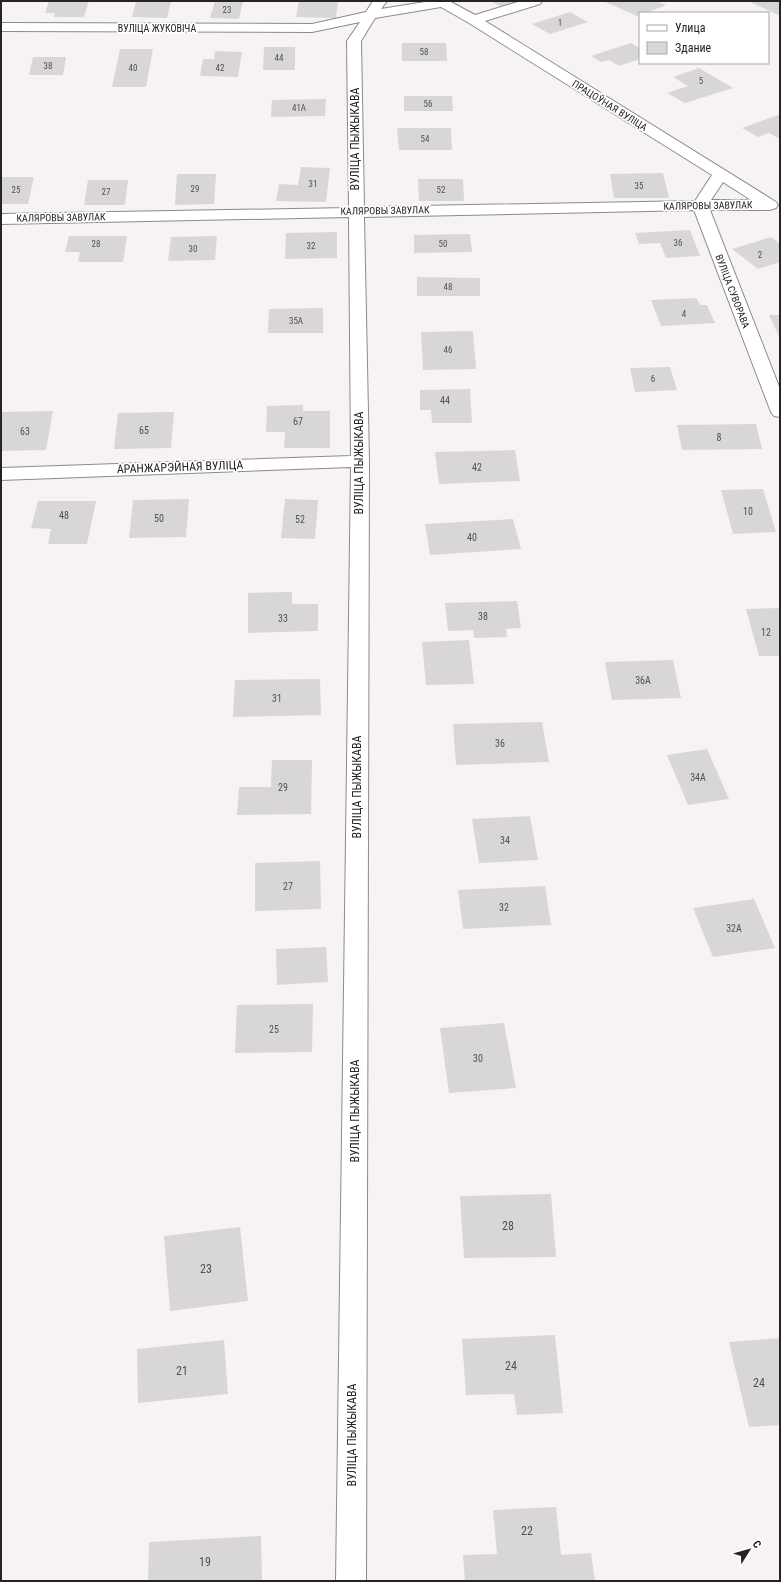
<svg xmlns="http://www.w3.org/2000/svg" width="781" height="1582" font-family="'Roboto Condensed',sans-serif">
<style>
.building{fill:#d9d6da}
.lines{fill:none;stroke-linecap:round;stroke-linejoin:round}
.minor-casing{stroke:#8d8a8d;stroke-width:2}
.minor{fill:#fff;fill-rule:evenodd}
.labels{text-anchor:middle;stroke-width:3.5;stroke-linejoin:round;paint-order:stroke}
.far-number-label{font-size:9px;fill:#525052}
.far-street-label{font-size:10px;fill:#252325;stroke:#fff}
.number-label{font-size:10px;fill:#525052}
.street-label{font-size:12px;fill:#252325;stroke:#fff}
.near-number-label{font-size:12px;fill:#525052}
</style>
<rect width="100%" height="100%" fill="#f6f2f6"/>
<g class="building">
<polygon points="49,1 89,1 84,17 54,17 55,13 45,13"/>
<polygon points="136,1 171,1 167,18 132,17"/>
<polygon points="215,1 243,1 239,19 210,18"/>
<polygon points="299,1 338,1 336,18 296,17"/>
<polygon points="490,1 520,1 502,7"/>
<polygon points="603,1 656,1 666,5 646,13 640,13 640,15 637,16"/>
<polygon points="748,1 780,1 780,14 778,15"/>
<polygon points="570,12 588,22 550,34 532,24"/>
<polygon points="402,43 446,43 447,61 402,61"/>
<polygon points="631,43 640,48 640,59 619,66 609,60 601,62 591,56"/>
<polygon points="264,47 295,47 295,70 263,70"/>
<polygon points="120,49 153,49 146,87 112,87"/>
<polygon points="215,51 242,52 238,77 200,76 203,59 214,59"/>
<polygon points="33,57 66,57 63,75 29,75"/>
<polygon points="699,68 733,88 685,103 667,93 688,86 673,77"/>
<polygon points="404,96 452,96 453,111 404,111"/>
<polygon points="326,99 325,116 271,117 272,100"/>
<polygon points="778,115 780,117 780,139 769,133 758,137 742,128"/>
<polygon points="397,128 451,128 452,150 399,150"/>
<polygon points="301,167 330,168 326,202 276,201 279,184 298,185"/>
<polygon points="663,173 669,198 614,198 610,174"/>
<polygon points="177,174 216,174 214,204 175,205"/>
<polygon points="1,177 34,177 28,204 1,204"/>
<polygon points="418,179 463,179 464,201 419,201"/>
<polygon points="88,180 128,180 125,205 84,205"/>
<polygon points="690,230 700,256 666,258 660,243 639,244 635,233"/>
<polygon points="337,232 337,258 285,259 286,233"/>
<polygon points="470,234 472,252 414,253 414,235"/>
<polygon points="69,236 127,236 123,262 78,262 80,252 65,252"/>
<polygon points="217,236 215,260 168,261 171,237"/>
<polygon points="771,237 780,244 780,262 758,269 732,249"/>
<polygon points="417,277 480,278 480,296 417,296"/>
<polygon points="696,298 700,305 707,305 715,323 661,326 651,300"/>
<polygon points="323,308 323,333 268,333 269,309"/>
<polygon points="769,315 780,315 780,339"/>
<polygon points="473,331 476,369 423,370 421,332"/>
<polygon points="670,367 677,390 635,392 630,368"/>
<polygon points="470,389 472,423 432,423 431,410 420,410 420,390"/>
<polygon points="303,405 303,411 330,411 330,448 284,448 285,432 266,432 267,406"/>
<polygon points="53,411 46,450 1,451 1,412"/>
<polygon points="174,412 171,448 114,449 118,413"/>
<polygon points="756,424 762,449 682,450 677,425"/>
<polygon points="515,450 520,481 439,484 435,452"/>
<polygon points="763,489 776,532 733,534 721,490"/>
<polygon points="189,499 186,537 129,538 133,500"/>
<polygon points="285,499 318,500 315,539 281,538"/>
<polygon points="38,501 96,501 87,544 48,544 51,529 31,528"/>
<polygon points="513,519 521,549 430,555 425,524"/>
<polygon points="292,592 292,604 318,604 318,631 248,633 248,593"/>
<polygon points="517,601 521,628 506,629 507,637 474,638 473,630 448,631 445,603"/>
<polygon points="780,608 780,656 759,656 746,609"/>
<polygon points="469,640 474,684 426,685 422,642"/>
<polygon points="673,660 681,698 612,700 605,662"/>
<polygon points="320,679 321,715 233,717 235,680"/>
<polygon points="542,722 549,762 456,765 453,724"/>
<polygon points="707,749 729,799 688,805 667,755"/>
<polygon points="272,760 312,760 311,814 237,815 239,787 271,787"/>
<polygon points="530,816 538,860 479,863 472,819"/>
<polygon points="320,861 321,909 255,911 255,863"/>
<polygon points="545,886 551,925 463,929 458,890"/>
<polygon points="754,899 775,948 713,957 693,908"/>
<polygon points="326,947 328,982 277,985 276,949"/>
<polygon points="313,1004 312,1052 235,1053 237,1005"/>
<polygon points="504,1023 516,1088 449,1093 440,1028"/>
<polygon points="551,1194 556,1257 464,1258 460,1196"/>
<polygon points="240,1227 248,1301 170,1311 164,1236"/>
<polygon points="555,1335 563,1413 517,1415 514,1394 466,1395 462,1339"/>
<polygon points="780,1338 780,1425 749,1427 729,1342"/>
<polygon points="224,1340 228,1394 138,1403 137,1349"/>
<polygon points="556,1507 561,1555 591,1553 595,1581 465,1581 463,1555 497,1554 493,1510"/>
<polygon points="261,1536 262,1581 148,1581 149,1542"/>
</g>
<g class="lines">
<g class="minor-casing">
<path id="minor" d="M373 1H387L381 9 431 1H449L475 15 521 1H542L540 4 485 21 776 202 778 205 776 208 770 210H710L780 389V417L774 416 771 412 694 210 364 217 369 461 366 1581H336L351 467 1 480V468L351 456 349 217 1 224V214L349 208 347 41 360 22 312 32 1 31V23L312 24 366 12ZM441 7 469 23 712 175 695 201 364 207 361 41 375 18ZM723 182 751 200H711Z"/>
</g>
<use href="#minor" class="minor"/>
</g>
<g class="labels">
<g class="far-number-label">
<text x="227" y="13">23</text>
<text x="560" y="26">1</text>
<text x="424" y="55">58</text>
<text x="279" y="61">44</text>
<text x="48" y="69">38</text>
<text x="133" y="71">40</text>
<text x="220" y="71">42</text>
<text x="701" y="84">5</text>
<text x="428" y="107">56</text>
<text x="299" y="111">41А</text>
<text x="425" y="142">54</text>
<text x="313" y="187">31</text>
<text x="639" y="189">35</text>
<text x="195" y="192">29</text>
<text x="16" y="193">25</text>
<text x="441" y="193">52</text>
<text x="106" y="195">27</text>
<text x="678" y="246">36</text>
<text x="96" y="247">28</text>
<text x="443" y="247">50</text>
<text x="311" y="249">32</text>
<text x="193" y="252">30</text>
<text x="760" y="258">2</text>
<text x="448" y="290">48</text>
<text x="684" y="317">4</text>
<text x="296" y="324">35А</text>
<text x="448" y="353">46</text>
<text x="653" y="382">6</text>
</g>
<g class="far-street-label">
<text x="157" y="32">ВУЛІЦА ЖУКОВІЧА</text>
<text transform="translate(610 105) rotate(32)" y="4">ПРАЦОЎНАЯ ВУЛІЦА</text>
<text transform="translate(708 205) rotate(-1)" y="4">КАЛЯРОВЫ ЗАВУЛАК</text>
<text transform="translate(385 210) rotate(-1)" y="4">КАЛЯРОВЫ ЗАВУЛАК</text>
<text transform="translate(61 217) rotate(-1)" y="4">КАЛЯРОВЫ ЗАВУЛАК</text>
<text transform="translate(733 291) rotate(69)" y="4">ВУЛІЦА СУВОРАВА</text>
</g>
<g class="number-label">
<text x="445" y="404">44</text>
<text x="298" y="425">67</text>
<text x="144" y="434">65</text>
<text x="25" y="435">63</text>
<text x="719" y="441">8</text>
<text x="477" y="471">42</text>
<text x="748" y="515">10</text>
<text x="64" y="519">48</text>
<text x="159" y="522">50</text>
<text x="300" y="523">52</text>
<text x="472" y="541">40</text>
<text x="483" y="620">38</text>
<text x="283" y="622">33</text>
<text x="766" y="636">12</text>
<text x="643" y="684">36А</text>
<text x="277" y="702">31</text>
<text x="500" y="747">36</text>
<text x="698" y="781">34А</text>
<text x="283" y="791">29</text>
<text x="505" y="844">34</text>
<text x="288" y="890">27</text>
<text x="504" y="911">32</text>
<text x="734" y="932">32А</text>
<text x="274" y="1033">25</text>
<text x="478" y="1062">30</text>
</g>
<g class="street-label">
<text transform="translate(355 139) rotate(-90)" y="4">ВУЛІЦА ПЫЖЫКАВА</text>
<text transform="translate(359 463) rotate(-90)" y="4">ВУЛІЦА ПЫЖЫКАВА</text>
<text transform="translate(180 467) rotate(-2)" y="4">АРАНЖАРЭЙНАЯ ВУЛІЦА</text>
<text transform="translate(357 787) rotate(-90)" y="4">ВУЛІЦА ПЫЖЫКАВА</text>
<text transform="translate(355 1111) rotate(-90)" y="4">ВУЛІЦА ПЫЖЫКАВА</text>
<text transform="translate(352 1435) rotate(-90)" y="4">ВУЛІЦА ПЫЖЫКАВА</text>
</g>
<g class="near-number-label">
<text x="508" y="1230">28</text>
<text x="206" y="1273">23</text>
<text x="511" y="1370">24</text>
<text x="182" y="1375">21</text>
<text x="759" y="1387">24</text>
<text x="527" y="1535">22</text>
<text x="205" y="1566">19</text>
</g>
</g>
<rect width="781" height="1582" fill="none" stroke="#252325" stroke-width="4"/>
<rect x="639" y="12" width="130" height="52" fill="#ffffff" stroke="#a8a7a8"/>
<rect x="647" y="25" width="20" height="6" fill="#ffffff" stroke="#a8a7a8"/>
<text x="675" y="32" font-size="12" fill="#252325">Улица</text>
<rect x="647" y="42" width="20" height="12" fill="#d9d6da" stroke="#a8a7a8"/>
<text x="675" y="52" font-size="12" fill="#252325">Здание</text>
<g transform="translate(749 1550) rotate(53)" stroke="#ffffff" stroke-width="3" paint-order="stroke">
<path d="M0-3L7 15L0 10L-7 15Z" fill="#252325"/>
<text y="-6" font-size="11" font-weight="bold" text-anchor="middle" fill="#252325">С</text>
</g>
</svg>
